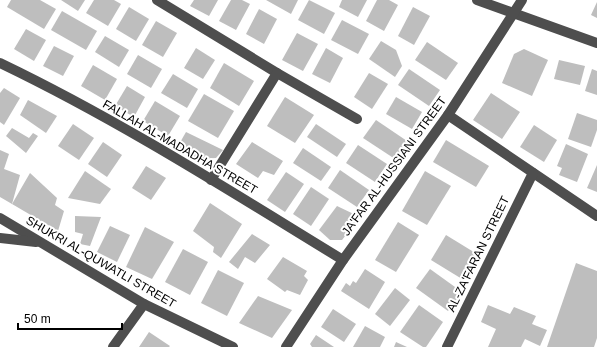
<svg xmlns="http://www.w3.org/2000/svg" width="597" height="347" font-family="Helvetica,sans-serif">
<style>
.building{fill:#bebebe}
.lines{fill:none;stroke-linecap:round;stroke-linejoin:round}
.minor{stroke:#4e4e4e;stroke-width:10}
.labels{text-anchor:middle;stroke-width:4;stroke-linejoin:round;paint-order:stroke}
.street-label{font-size:12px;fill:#000;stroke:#fff}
</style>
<rect width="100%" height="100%" fill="#fff"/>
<g class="building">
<polygon points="11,0 40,0 56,9 44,29 7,7"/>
<polygon points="61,0 85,0 78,11"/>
<polygon points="94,0 114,0 121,4 108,26 86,13"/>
<polygon points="194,0 218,0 209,16 190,6"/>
<polygon points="231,0 242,0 250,4 236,30 219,21"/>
<polygon points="266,0 298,0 291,14"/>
<polygon points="309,0 335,13 324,34 298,20"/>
<polygon points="342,0 367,0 358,17 339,7"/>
<polygon points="377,0 389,0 398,5 384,31 366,21"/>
<polygon points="597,2 597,18 591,15"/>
<polygon points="129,7 149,19 136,41 116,29"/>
<polygon points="413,7 430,16 414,45 398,36"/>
<polygon points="259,9 277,19 264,44 246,34"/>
<polygon points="62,11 97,31 86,50 51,30"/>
<polygon points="342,20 369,34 358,54 331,40"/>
<polygon points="156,21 177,33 163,57 142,45"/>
<polygon points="26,29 46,40 34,61 14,49"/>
<polygon points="297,33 318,44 303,71 282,60"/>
<polygon points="105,36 129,50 119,67 95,52"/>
<polygon points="381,41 396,50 402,66 395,77 369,59"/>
<polygon points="427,42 458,63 446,80 415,60"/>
<polygon points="54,46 74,56 63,76 43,66"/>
<polygon points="196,48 215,60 203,79 184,68"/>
<polygon points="326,48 343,58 330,83 312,74"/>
<polygon points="524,49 548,60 532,96 502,83 514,54"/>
<polygon points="138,55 162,69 151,88 127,74"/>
<polygon points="559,60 585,66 580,85 554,79"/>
<polygon points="224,63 254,81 239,106 210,88"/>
<polygon points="93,65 117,79 105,100 81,86"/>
<polygon points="409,69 440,90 429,106 398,85"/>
<polygon points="592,69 597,71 597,95 585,91"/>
<polygon points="369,73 388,84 372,109 354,97"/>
<polygon points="173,74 198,89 187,108 161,93"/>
<polygon points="127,86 145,97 134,117 115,106"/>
<polygon points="4,88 20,98 4,125 0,122 0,93"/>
<polygon points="491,93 520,112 502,139 473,120"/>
<polygon points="204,94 234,111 218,138 188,121"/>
<polygon points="285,97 314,115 295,143 267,126"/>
<polygon points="396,97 422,112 412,129 386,114"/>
<polygon points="28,100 57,116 46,133 20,115"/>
<polygon points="155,101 180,116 168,136 143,121"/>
<polygon points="577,113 597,120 597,130 591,147 568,139"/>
<polygon points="376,120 407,141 395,159 363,138"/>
<polygon points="73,124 94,138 79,160 58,146"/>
<polygon points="316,124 346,144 337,157 307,137"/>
<polygon points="534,125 557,140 544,162 520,147"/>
<polygon points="12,128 29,138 33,133 38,136 26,153 6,136"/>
<polygon points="186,132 223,150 216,158 197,159 178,146"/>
<polygon points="446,140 489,166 476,187 433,162"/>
<polygon points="103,142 122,155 107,177 88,164"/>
<polygon points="252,142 283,161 274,175 263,171 258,178 236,164"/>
<polygon points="566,144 588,154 577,182 559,175 562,168 557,166"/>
<polygon points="358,145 387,164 375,182 346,163"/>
<polygon points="303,148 331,167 321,181 293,163"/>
<polygon points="0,150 9,154 4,169 20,175 12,204 0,197"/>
<polygon points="597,165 597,192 587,188"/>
<polygon points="146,166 166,178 151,200 132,188"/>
<polygon points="340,170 369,190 357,207 328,188"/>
<polygon points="85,171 111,189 100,204 68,198"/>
<polygon points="425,171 451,186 427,225 402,211"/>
<polygon points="286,172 304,184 285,212 267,200"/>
<polygon points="30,173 57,198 55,205 64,211 58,231 12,204"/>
<polygon points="311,187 329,199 311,226 293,214"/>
<polygon points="210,203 242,224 221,258 213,252 214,247 193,231"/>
<polygon points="337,206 360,217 342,240 330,240 319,230"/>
<polygon points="75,216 101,217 90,246 80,244 83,234 75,232"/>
<polygon points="398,222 419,235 396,272 375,260"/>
<polygon points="110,226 130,235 117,262 97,252"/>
<polygon points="145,227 174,242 152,279 126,267"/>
<polygon points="252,234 270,245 255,263 245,257 238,269 229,262"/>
<polygon points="446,235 477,254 462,279 431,260"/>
<polygon points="183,249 208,262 190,295 165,282"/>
<polygon points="283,257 307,271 304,276 308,280 300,295 287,290 285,292 267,279"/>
<polygon points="576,263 597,271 597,338 594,347 547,347"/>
<polygon points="365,269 385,282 369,309 341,291 346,283 350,286 353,281 356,283"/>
<polygon points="430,269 462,292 448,311 416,288"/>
<polygon points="218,270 244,283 227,316 201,303"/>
<polygon points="395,288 410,300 390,326 375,314"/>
<polygon points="258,296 292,310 272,338 239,323"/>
<polygon points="419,305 443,322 426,347 423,347 400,332"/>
<polygon points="488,305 510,314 514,307 536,316 532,324 547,330 540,346 525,339 521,347 488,347 496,329 481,322"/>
<polygon points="333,309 356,324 344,342 321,327"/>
<polygon points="365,326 385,337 380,347 353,347"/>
<polygon points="149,332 170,346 169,347 139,347"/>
<polygon points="316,335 334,347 312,347 310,344"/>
<polygon points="396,342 407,347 394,347"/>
</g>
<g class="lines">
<g class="minor">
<polyline points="157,0 277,73 357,119"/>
<polyline points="477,0 597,43"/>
<path d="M0 63C119 120 230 191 343 260"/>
<polyline points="448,115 597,216"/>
<polyline points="211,180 277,73"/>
<polyline points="0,218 144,304 233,347"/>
<polyline points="0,238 36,242"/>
<polyline points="113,347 144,304"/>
<polyline points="286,347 343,260 448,115 522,0"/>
<polyline points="447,347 533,173"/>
</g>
</g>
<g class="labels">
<g class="street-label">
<text transform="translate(180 147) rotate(30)" y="4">FALLAH AL-MADADHA STREET</text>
<text transform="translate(394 166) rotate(-54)" y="4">JA'FAR AL-HUSSIANI STREET</text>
<text transform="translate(478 254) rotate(-64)" y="4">AL-ZA'FARAN STREET</text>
<text transform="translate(101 262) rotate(30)" y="4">SHUKRI AL-QUWATLI STREET</text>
</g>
</g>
<path d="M18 323v6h104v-6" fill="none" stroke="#000000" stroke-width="2"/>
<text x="24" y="323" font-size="12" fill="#000000" stroke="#ffffff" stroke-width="3" paint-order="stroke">50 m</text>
</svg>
